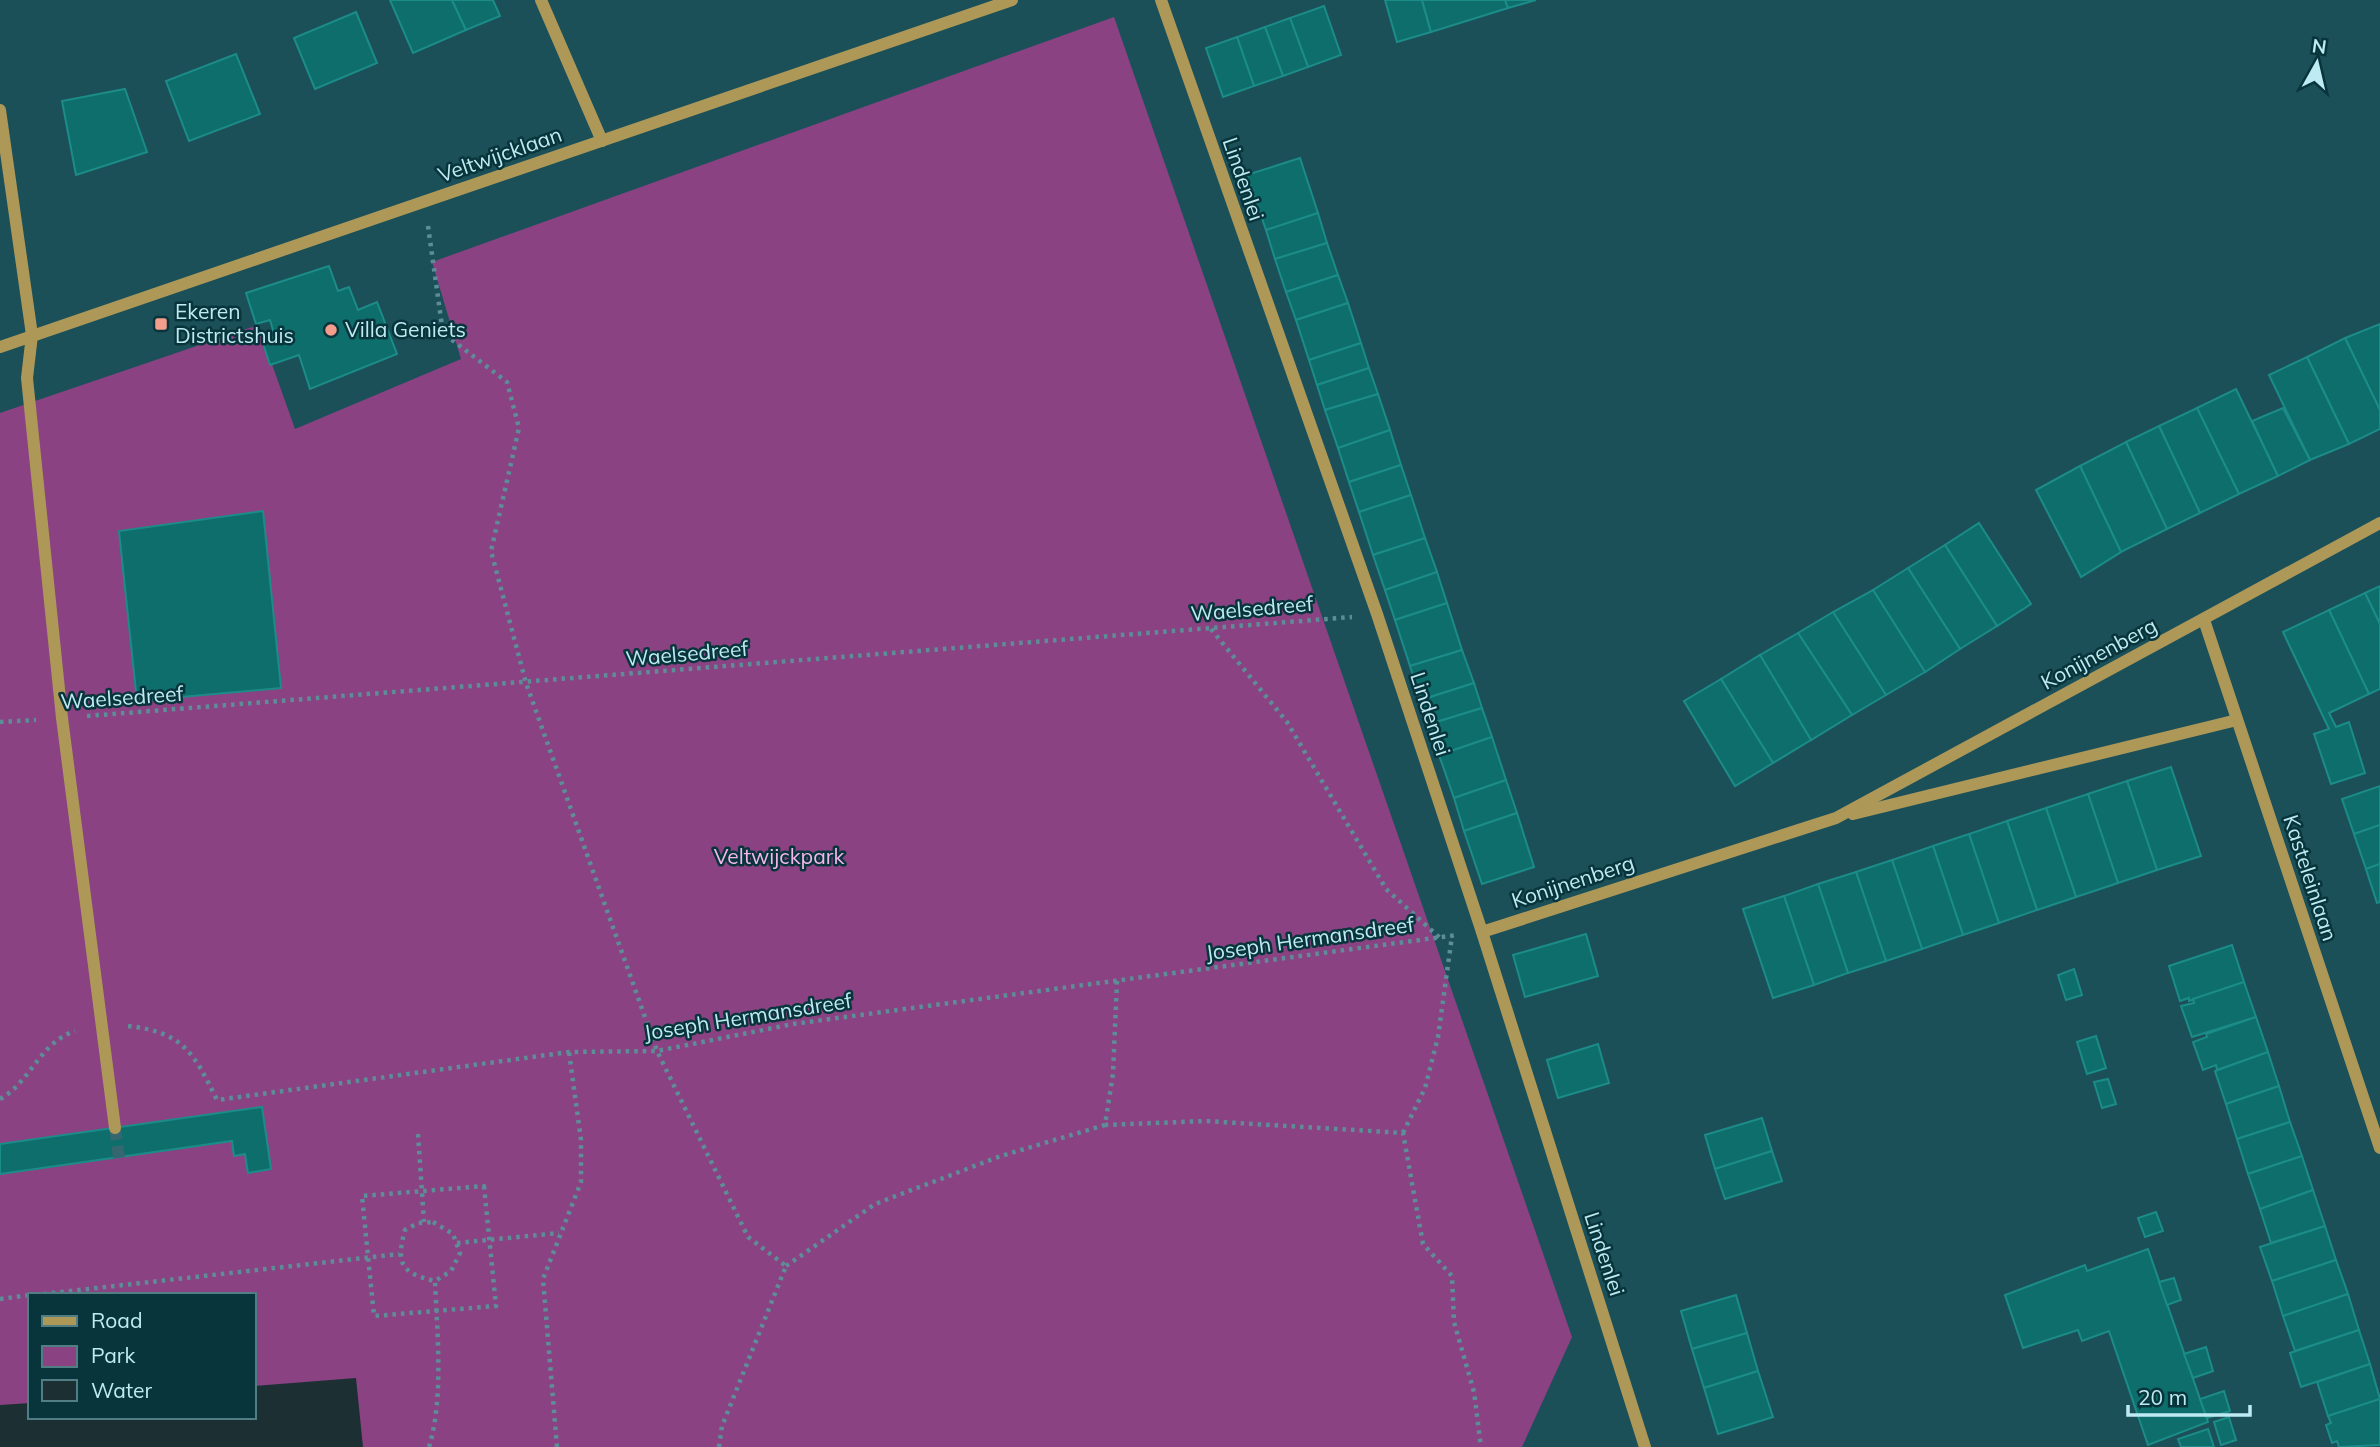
<svg xmlns="http://www.w3.org/2000/svg" width="2380" height="1447" font-family="Mulish,sans-serif">
<style>
.green{fill:#8a4283;fill-rule:evenodd}
.water{fill:#1c3034}
.building{fill:#0e6e6b;stroke:#1c8c88;stroke-width:2}
.lines{fill:none;stroke-linecap:round;stroke-linejoin:round}
.minor-tunnel{stroke:#346770;stroke-width:12;stroke-dasharray:12 6;stroke-linecap:butt}
.path{stroke:#5d8e97;stroke-width:4.5;stroke-dasharray:3.5 5;stroke-linecap:butt}
.minor{stroke:#ae9858;stroke-width:12}
.poi-dot{fill:#f49d8d;stroke:#08343b;stroke-width:2.5}
.labels{text-anchor:middle;stroke-width:5;stroke-linejoin:round;paint-order:stroke}
.street-label{font-size:21px;fill:#beeaf3;stroke:#08343b}
.poi-label{font-size:21px;fill:#beeaf3;stroke:#08343b;text-anchor:start}
.park-label{font-size:21px;fill:#f4b6eb;stroke:#08343b}
</style>
<rect width="100%" height="100%" fill="#1c5059"/>
<path class="green" d="M1114 17 1572 1337 1522 1447H0V413L258 325 295 429 461 359 432 262ZM30 1295H254V1417H30Z"/>
<polygon class="water" points="356,1378 363,1447 0,1447 0,1405 30,1403 30,1417 254,1417 254,1386"/>
<g class="building">
<polygon points="390,0 452,0 466,30 413,53"/>
<polygon points="452,0 493,0 500,16 466,30"/>
<polygon points="1385,0 1422,0 1431,32 1397,42"/>
<polygon points="1422,0 1505,0 1508,8 1431,32"/>
<polygon points="1505,0 1536,0 1508,8"/>
<polygon points="1324,6 1341,55 1308,67 1290,18"/>
<polygon points="356,12 377,63 315,89 294,38"/>
<polygon points="1290,18 1308,67 1283,76 1265,27"/>
<polygon points="1265,27 1283,76 1254,86 1237,37"/>
<polygon points="1237,37 1254,86 1223,97 1206,48"/>
<polygon points="236,54 260,114 189,141 166,81"/>
<polygon points="125,89 147,152 76,175 62,101"/>
<polygon points="1300,158 1318,213 1266,230 1247,175"/>
<polygon points="1318,213 1327,243 1275,259 1266,230"/>
<polygon points="1327,243 1338,275 1286,292 1275,259"/>
<polygon points="329,266 338,291 349,287 358,310 377,302 397,354 310,389 299,355 270,365 262,340 275,337 270,320 256,324 246,293"/>
<polygon points="1338,275 1348,303 1296,320 1286,292"/>
<polygon points="1348,303 1361,343 1309,360 1296,320"/>
<polygon points="2380,324 2380,410 2345,338"/>
<polygon points="2345,338 2380,410 2380,429 2349,444 2307,357"/>
<polygon points="1361,343 1369,368 1317,385 1309,360"/>
<polygon points="2307,357 2349,444 2310,460 2269,375"/>
<polygon points="1369,368 1378,394 1325,410 1317,385"/>
<polygon points="2236,389 2278,476 2239,494 2197,408"/>
<polygon points="1378,394 1390,430 1338,448 1325,410"/>
<polygon points="2197,408 2239,494 2200,513 2159,426"/>
<polygon points="2283,408 2310,460 2278,476 2252,421"/>
<polygon points="2159,426 2200,513 2167,529 2126,442"/>
<polygon points="1390,430 1401,465 1349,482 1338,448"/>
<polygon points="2126,442 2167,529 2121,552 2080,466"/>
<polygon points="1401,465 1411,495 1359,512 1349,482"/>
<polygon points="2080,466 2121,552 2081,577 2036,490"/>
<polygon points="1411,495 1425,538 1373,555 1359,512"/>
<polygon points="263,511 281,688 137,701 119,531"/>
<polygon points="1979,523 2031,604 1997,626 1945,545"/>
<polygon points="1425,538 1437,572 1385,590 1373,555"/>
<polygon points="1945,545 1997,626 1960,649 1908,568"/>
<polygon points="1908,568 1960,649 1925,672 1873,590"/>
<polygon points="1437,572 1447,603 1395,620 1385,590"/>
<polygon points="2380,586 2380,624 2365,593"/>
<polygon points="1873,590 1925,672 1886,695 1833,612"/>
<polygon points="2365,593 2380,624 2380,689 2369,694 2329,610"/>
<polygon points="1447,603 1462,650 1410,666 1395,620"/>
<polygon points="2329,610 2369,694 2329,713 2336,727 2349,722 2365,773 2331,784 2314,734 2329,729 2283,632"/>
<polygon points="1833,612 1886,695 1852,715 1798,633"/>
<polygon points="1798,633 1852,715 1811,740 1760,655"/>
<polygon points="1462,650 1474,683 1421,700 1410,666"/>
<polygon points="1760,655 1811,740 1773,763 1721,679"/>
<polygon points="1721,679 1773,763 1735,786 1684,701"/>
<polygon points="1474,683 1482,708 1430,724 1421,700"/>
<polygon points="1482,708 1492,737 1439,755 1430,724"/>
<polygon points="1492,737 1506,780 1454,798 1439,755"/>
<polygon points="2171,767 2201,856 2157,870 2127,781"/>
<polygon points="1506,780 1517,813 1464,831 1454,798"/>
<polygon points="2127,781 2157,870 2118,883 2088,794"/>
<polygon points="2380,786 2380,825 2354,834 2342,799"/>
<polygon points="2088,794 2118,883 2076,897 2046,808"/>
<polygon points="2046,808 2076,897 2037,910 2007,821"/>
<polygon points="1517,813 1534,867 1482,884 1464,831"/>
<polygon points="2007,821 2037,910 1999,923 1969,834"/>
<polygon points="2380,825 2380,864 2366,869 2354,834"/>
<polygon points="1969,834 1999,923 1963,935 1933,846"/>
<polygon points="1933,846 1963,935 1922,949 1892,860"/>
<polygon points="1892,860 1922,949 1886,961 1856,872"/>
<polygon points="2380,864 2380,902 2377,903 2366,869"/>
<polygon points="1856,872 1886,961 1848,973 1818,884"/>
<polygon points="1818,884 1848,973 1814,985 1784,896"/>
<polygon points="1784,896 1814,985 1773,998 1743,909"/>
<polygon points="1586,934 1598,976 1525,997 1513,955"/>
<polygon points="2232,945 2244,982 2189,1001 2189,998 2180,1001 2169,966"/>
<polygon points="2074,969 2082,995 2066,1000 2058,975"/>
<polygon points="2244,982 2256,1017 2192,1037 2181,1006 2194,1003 2193,999"/>
<polygon points="2256,1017 2268,1052 2217,1070 2216,1065 2203,1070 2193,1042 2207,1037 2206,1034"/>
<polygon points="2096,1036 2106,1068 2087,1074 2077,1042"/>
<polygon points="1598,1044 1609,1083 1558,1098 1547,1060"/>
<polygon points="2268,1052 2279,1086 2226,1104 2215,1071"/>
<polygon points="2108,1079 2116,1104 2102,1108 2094,1082"/>
<polygon points="2279,1086 2290,1122 2237,1139 2226,1104"/>
<polygon points="262,1107 271,1169 248,1173 245,1154 234,1156 232,1141 0,1174 0,1144"/>
<polygon points="1762,1118 1772,1151 1715,1169 1705,1135"/>
<polygon points="2290,1122 2302,1156 2248,1174 2237,1139"/>
<polygon points="1772,1151 1782,1181 1725,1199 1715,1169"/>
<polygon points="2302,1156 2313,1190 2260,1209 2248,1174"/>
<polygon points="2313,1190 2325,1226 2271,1243 2260,1209"/>
<polygon points="2156,1212 2163,1231 2145,1237 2138,1218"/>
<polygon points="2325,1226 2336,1260 2272,1281 2260,1247"/>
<polygon points="2148,1249 2208,1422 2148,1445 2109,1331 2082,1341 2078,1330 2023,1348 2005,1295 2085,1265 2087,1271"/>
<polygon points="2336,1260 2348,1294 2283,1316 2272,1281"/>
<polygon points="2174,1278 2181,1300 2167,1305 2159,1282"/>
<polygon points="2348,1294 2359,1330 2295,1351 2283,1316"/>
<polygon points="1736,1295 1747,1333 1692,1349 1681,1311"/>
<polygon points="2359,1330 2370,1364 2301,1387 2290,1353"/>
<polygon points="1747,1333 1758,1371 1704,1388 1692,1349"/>
<polygon points="2206,1347 2213,1371 2193,1378 2184,1354"/>
<polygon points="2370,1364 2380,1399 2328,1416 2317,1382"/>
<polygon points="1758,1371 1773,1417 1718,1434 1704,1388"/>
<polygon points="2224,1391 2230,1411 2207,1418 2200,1399"/>
<polygon points="2380,1399 2380,1445 2339,1447 2337,1441 2332,1443 2326,1425 2331,1423 2328,1416"/>
<polygon points="2229,1417 2236,1440 2221,1445 2214,1422"/>
<polygon points="2208,1429 2214,1447 2181,1447 2178,1439"/>
</g>
<g class="lines">
<polyline class="minor-tunnel" points="115,1128 119,1158"/>
<g class="path">
<polyline points="428,226 443,333 507,382 519,428 491,551 526,683 657,1051 748,1237 786,1266 722,1426 719,1447"/>
<polyline points="1211,629 1287,722 1386,889 1440,938"/>
<polyline points="87,716 1352,617"/>
<polyline points="0,722 36,720"/>
<polyline points="1117,981 1113,1074 1105,1125 1205,1121 1403,1133 1423,1244 1452,1276 1454,1322 1474,1392 1481,1447"/>
<path d="M128 1026C183 1032 194 1053 217 1100L569 1052 657 1051 793 1024 1457 935"/>
<path d="M0 1099C30 1083 40 1042 75 1031"/>
<polyline points="1403,1133 1425,1088 1438,1037 1452,936"/>
<polyline points="418,1134 424,1222"/>
<polygon points="484,1186 496,1306 374,1316 362,1196"/>
<path d="M433 1222 453 1234 460 1253 451 1271 435 1281C400 1273 396 1263 405 1230L418 1223Z"/>
<polyline points="457,1243 559,1233"/>
<polyline points="786,1266 875,1204 1001,1156 1105,1125"/>
<polyline points="35,1295 399,1254"/>
<polyline points="0,1299 30,1295"/>
<path d="M429 1447C444 1398 437 1332 435 1281"/>
<polyline points="557,1447 543,1279 581,1182 581,1140 569,1052"/>
</g>
<g class="minor">
<polyline points="541,0 602,141"/>
<polyline points="1161,0 1377,614 1482,932 1645,1447"/>
<polyline points="0,110 32,335 27,378 62,718 115,1128"/>
<polyline points="0,347 1012,0"/>
<polyline points="2204,620 2380,1148"/>
<polyline points="1853,814 2237,720"/>
<polyline points="1482,932 1836,818 2380,523"/>
</g>
</g>
<g class="poi-dot">
<rect x="154" y="317" width="14" height="14" rx="3.5"/>
<circle cx="331" cy="330" r="7"/>
</g>
<g class="labels">
<g class="street-label">
<text transform="translate(500 155) rotate(-19)" y="7">Veltwijcklaan</text>
<text transform="translate(1243 179) rotate(71)" y="7">Lindenlei</text>
<text transform="translate(1252 609) rotate(-5)" y="7">Waelsedreef</text>
<text transform="translate(687 654) rotate(-5)" y="7">Waelsedreef</text>
<text transform="translate(2099 654) rotate(-28)" y="7">Konijnenberg</text>
<text transform="translate(122 698) rotate(-4)" y="7">Waelsedreef</text>
<text transform="translate(1430 714) rotate(72)" y="7">Lindenlei</text>
<text transform="translate(2310 878) rotate(72)" y="7">Kasteleinlaan</text>
<text transform="translate(1573 882) rotate(-18)" y="7">Konijnenberg</text>
<text transform="translate(1310 939) rotate(-8)" y="7">Joseph Hermansdreef</text>
<text transform="translate(748 1017) rotate(-9)" y="7">Joseph Hermansdreef</text>
<text transform="translate(1604 1254) rotate(72)" y="7">Lindenlei</text>
</g>
<g class="poi-label">
<text x="175" y="319">Ekeren<tspan x="175" dy="24">Districtshuis</tspan></text>
<text x="345" y="337">Villa Geniets</text>
</g>
<g class="park-label">
<text x="779" y="864">Veltwijckpark</text>
</g>
</g>
<rect x="28" y="1293" width="228" height="126" fill="#08343b" stroke="#517d85" stroke-width="2"/>
<rect x="42" y="1316" width="35" height="10" fill="#ae9858" stroke="#517d85" stroke-width="2"/>
<text x="91" y="1328" font-size="21" fill="#beeaf3">Road</text>
<rect x="42" y="1346" width="35" height="21" fill="#8a4283" stroke="#517d85" stroke-width="2"/>
<text x="91" y="1363" font-size="21" fill="#beeaf3">Park</text>
<rect x="42" y="1380" width="35" height="21" fill="#1c3034" stroke="#517d85" stroke-width="2"/>
<text x="91" y="1398" font-size="21" fill="#beeaf3">Water</text>
<g transform="translate(2317 63) rotate(8)" stroke="#08343b" stroke-width="5" paint-order="stroke">
<path d="M0-5L12 26L0 18L-12 26Z" fill="#beeaf3"/>
<text y="-10" font-size="19" font-weight="bold" text-anchor="middle" fill="#beeaf3">N</text>
</g>
<path d="M2128 1405v10h122v-10" fill="none" stroke="#beeaf3" stroke-width="3.5"/>
<text x="2138" y="1405" font-size="21" fill="#beeaf3" stroke="#08343b" stroke-width="5" paint-order="stroke">20 m</text>
</svg>
